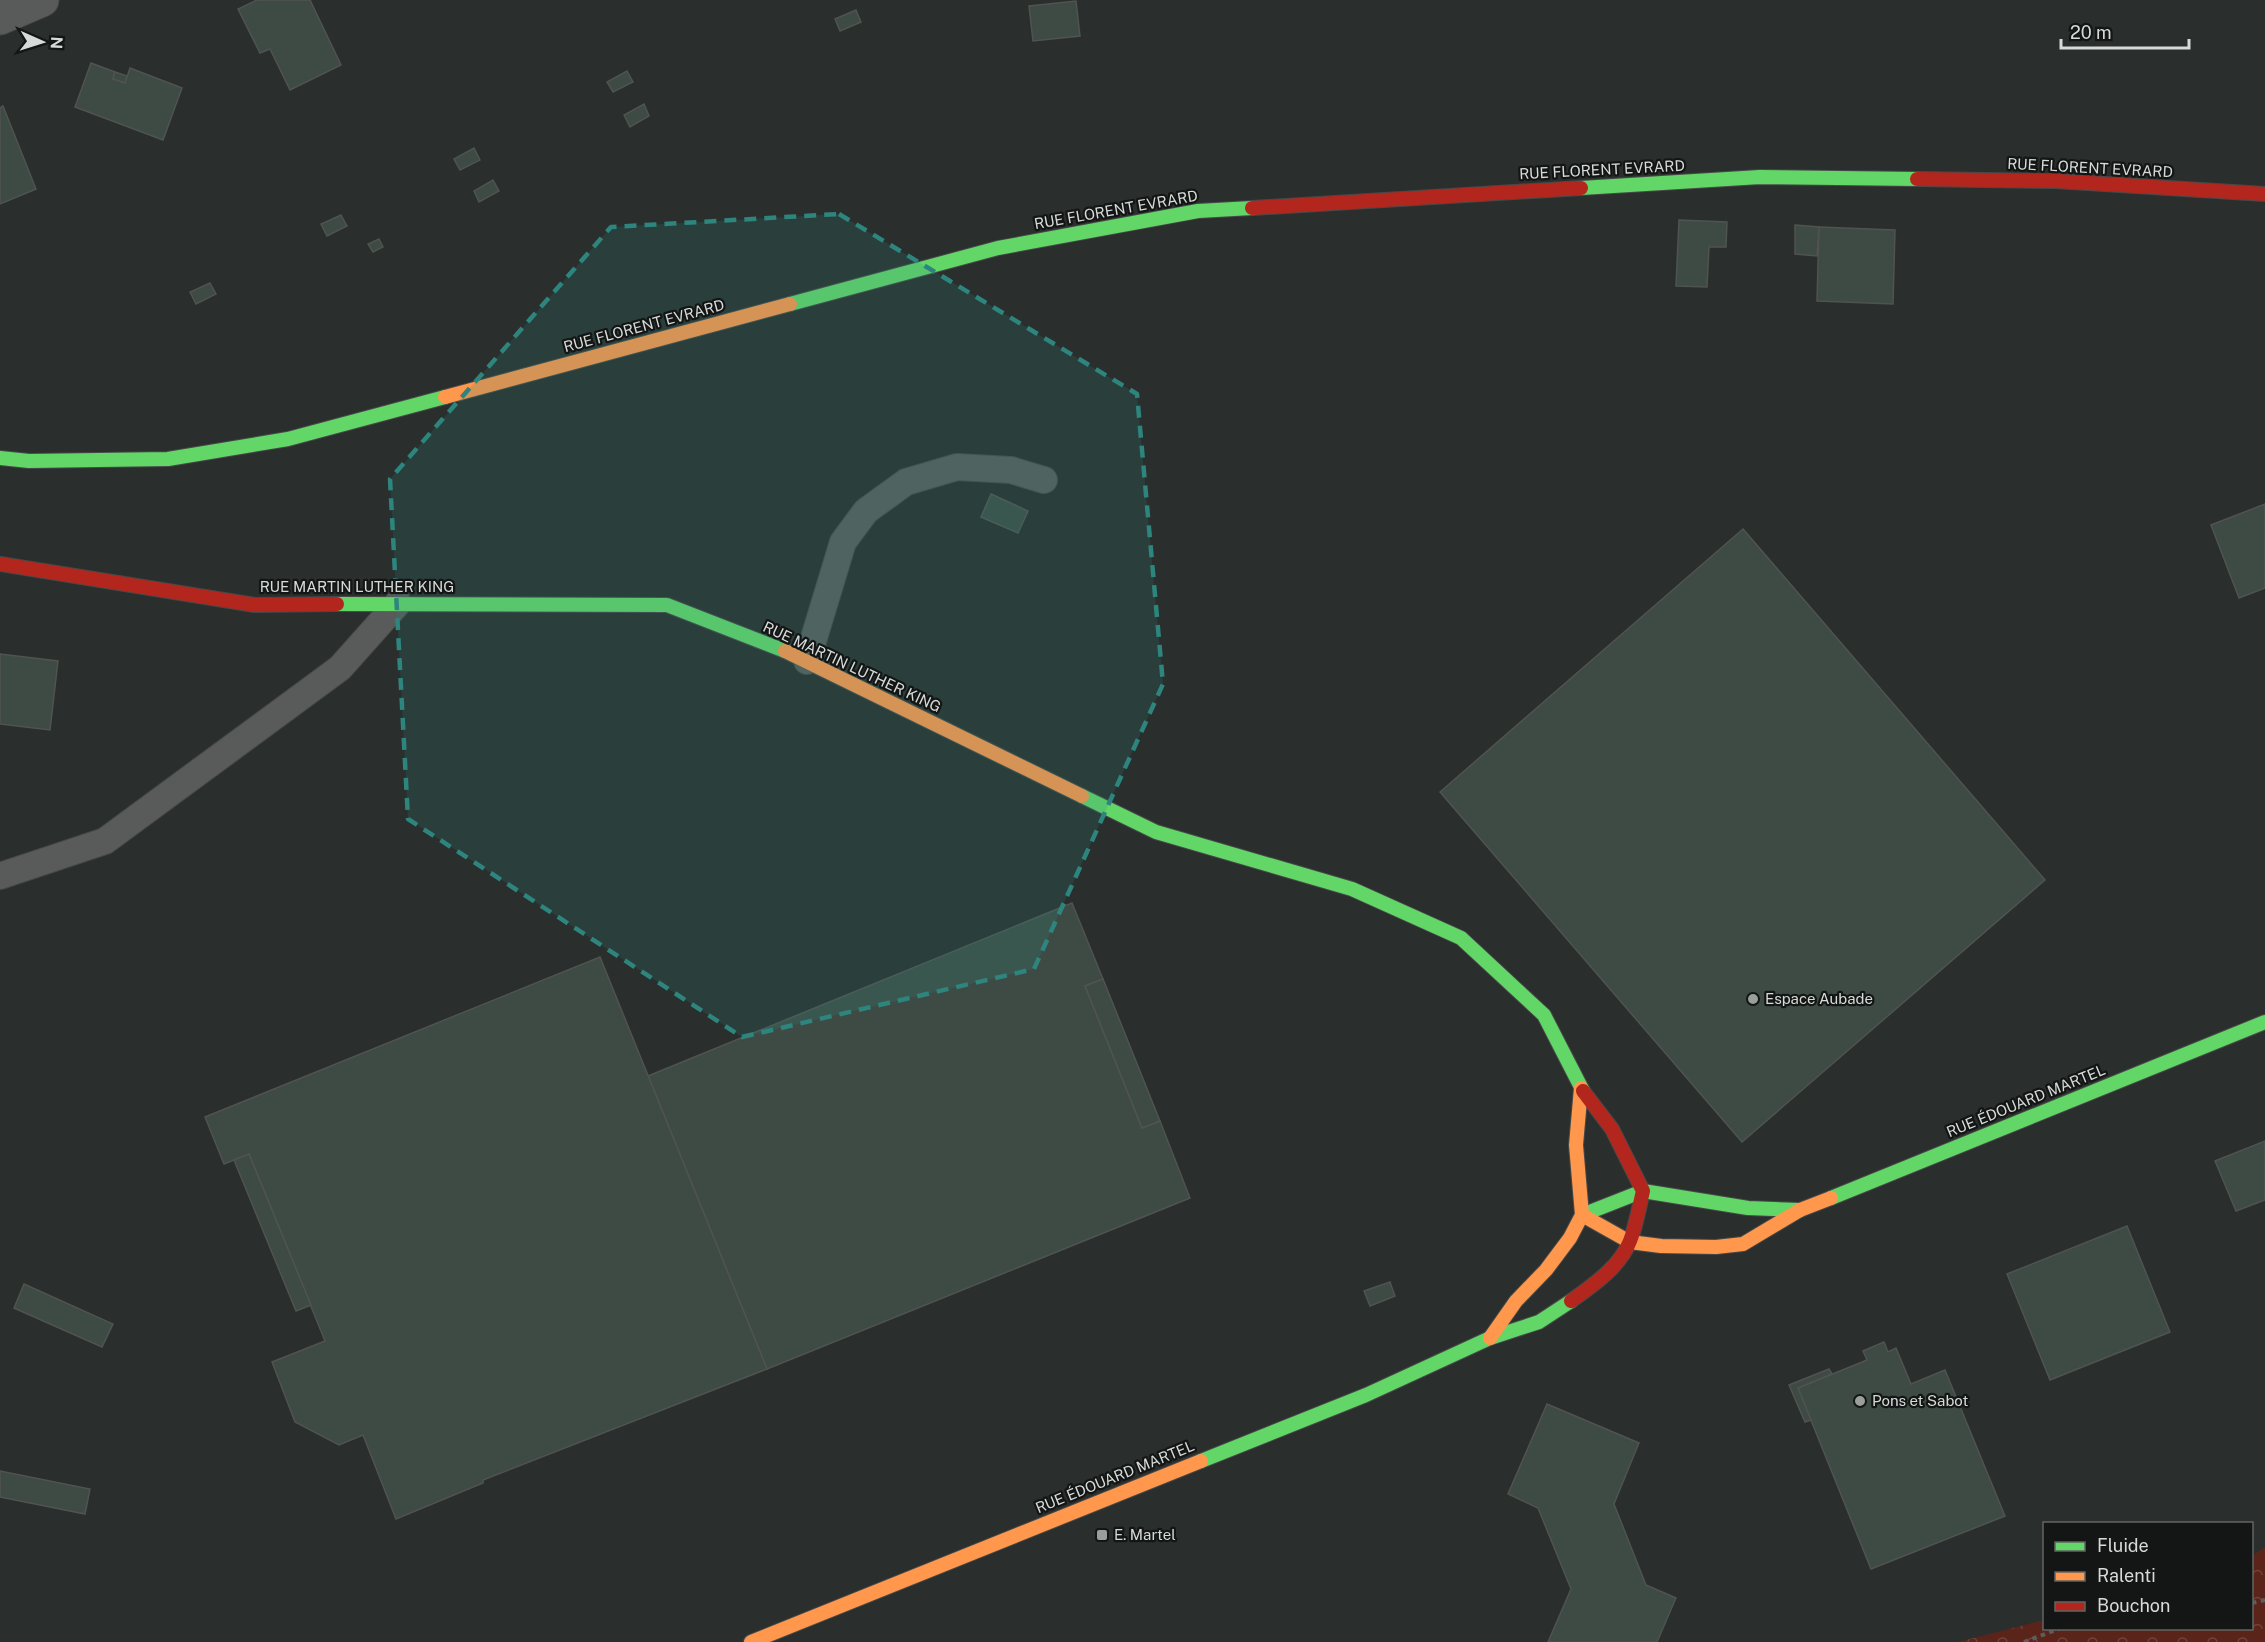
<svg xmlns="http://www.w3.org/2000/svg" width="2265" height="1642" font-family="'Public Sans',sans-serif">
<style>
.forest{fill:url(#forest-crowns)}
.building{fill:#3e4b44;stroke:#505351;stroke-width:1.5}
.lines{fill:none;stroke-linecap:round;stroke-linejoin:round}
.lane-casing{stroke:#464948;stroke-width:28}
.street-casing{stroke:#464948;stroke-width:35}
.fast-casing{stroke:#464948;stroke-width:16}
.slow-casing{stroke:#464948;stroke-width:16}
.jam-casing{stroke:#464948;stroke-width:16}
.path{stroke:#5a5e5c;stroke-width:4;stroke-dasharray:4.5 4.5;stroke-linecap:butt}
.lane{stroke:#585b59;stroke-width:26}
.street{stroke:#585b59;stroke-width:33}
.fast{stroke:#63d668;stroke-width:14}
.slow{stroke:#ff974d;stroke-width:14}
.jam{stroke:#b3261e;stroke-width:14}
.marked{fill:#2d857e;fill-opacity:0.2;stroke:#2d857e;stroke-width:4.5;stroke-dasharray:12 8;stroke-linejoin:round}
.poi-dot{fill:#9a9e9c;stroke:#131614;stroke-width:2}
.labels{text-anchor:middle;stroke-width:4.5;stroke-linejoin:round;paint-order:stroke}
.street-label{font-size:15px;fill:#d6dad8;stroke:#131614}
.poi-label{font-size:15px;fill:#d6dad8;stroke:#131614;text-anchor:start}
</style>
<defs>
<pattern id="forest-crowns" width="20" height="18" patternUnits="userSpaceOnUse" patternTransform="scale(1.5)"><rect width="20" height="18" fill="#5a241b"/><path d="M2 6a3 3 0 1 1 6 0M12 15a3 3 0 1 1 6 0" fill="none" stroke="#71433b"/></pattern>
</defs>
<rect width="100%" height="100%" fill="#2a2e2c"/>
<polygon class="forest" points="2265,1547 2265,1642 1958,1642 2044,1620 2044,1628 2252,1628 2252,1556"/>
<g class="building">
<polygon points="257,0 310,0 341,65 290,90 270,49 260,53 238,9"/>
<polygon points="1076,1 1080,36 1033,41 1029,6"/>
<polygon points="856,10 861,22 840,31 835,19"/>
<polygon points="91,63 115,72 113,79 125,83 130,68 182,88 163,140 75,107"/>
<polygon points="627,71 633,82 613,92 607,82"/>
<polygon points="115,72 127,76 125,83 113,79"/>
<polygon points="644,104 649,116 630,127 624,115"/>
<polygon points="3,106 36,189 0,204 0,108"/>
<polygon points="474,148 480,160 460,170 454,159"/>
<polygon points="493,180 499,191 479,202 474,191"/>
<polygon points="341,215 347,226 327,236 321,224"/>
<polygon points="1679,220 1727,222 1726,247 1709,247 1707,287 1676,286"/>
<polygon points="1795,225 1819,227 1817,256 1795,254"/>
<polygon points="1819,227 1895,230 1893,304 1817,301"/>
<polygon points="379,239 383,247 373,252 368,244"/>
<polygon points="210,283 216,294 196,304 190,292"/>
<polygon points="991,494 1028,511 1018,533 981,517"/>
<polygon points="2265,504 2265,588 2239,598 2211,525"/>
<polygon points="1743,529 2045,880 1742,1142 1440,792"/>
<polygon points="0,654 58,661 50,730 0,724"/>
<polygon points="1072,903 1103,979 1085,986 1142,1128 1160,1121 1190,1198 767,1369 648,1076"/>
<polygon points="600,957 767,1369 483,1480 483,1483 396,1519 363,1435 339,1445 295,1422 272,1362 325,1341 249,1154 224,1164 205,1117"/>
<polygon points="1103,979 1160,1121 1142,1128 1085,986"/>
<polygon points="2265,1141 2265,1200 2236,1211 2215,1161"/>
<polygon points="249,1154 311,1305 296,1311 234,1160"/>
<polygon points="2127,1226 2170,1332 2050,1380 2007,1274"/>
<polygon points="1390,1282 1395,1296 1370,1306 1364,1291"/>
<polygon points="24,1284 113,1324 102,1347 14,1308"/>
<polygon points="1884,1342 1888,1352 1896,1348 1911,1384 1945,1370 2005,1516 1871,1569 1798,1388 1867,1360 1863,1351"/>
<polygon points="1829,1369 1832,1374 1798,1388 1811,1420 1805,1422 1789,1385"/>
<polygon points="1547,1404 1639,1443 1614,1504 1646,1585 1676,1598 1657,1642 1548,1642 1571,1589 1538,1508 1508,1494"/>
<polygon points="0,1471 90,1489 85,1514 0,1497"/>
</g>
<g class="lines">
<g class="lane-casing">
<g id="lane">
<polyline points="807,661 843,542 866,511 906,482 957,467 1011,470 1044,480"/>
<polyline points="0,876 105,841 340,668 398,603"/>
</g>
</g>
<g class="street-casing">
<polyline id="street" points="0,18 42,0"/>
</g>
<g class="fast-casing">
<g id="fast">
<polyline points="1581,188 1760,177 1917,179"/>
<polyline points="790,304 998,248 1198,211 1252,208"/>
<polyline points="0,458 29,461 168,459 288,439 445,397"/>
<polyline points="337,604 667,605 785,651"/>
<polyline points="1082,796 1156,832 1352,889 1461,938 1544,1015 1583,1091"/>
<polyline points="1831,1198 2265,1022"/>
<polyline points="1582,1215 1643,1191 1748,1208 1800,1210"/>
<polyline points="1201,1461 1366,1395 1490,1338 1539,1322 1571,1301"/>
</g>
</g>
<g class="slow-casing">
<g id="slow">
<polyline points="445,397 790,304"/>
<polyline points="785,651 1082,796"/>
<polyline points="1582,1215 1630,1242 1661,1246 1716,1247 1743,1244 1800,1210 1831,1198"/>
<polyline points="1490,1338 1516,1301 1546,1270 1570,1238 1582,1215 1576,1145 1581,1088"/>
<polyline points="751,1642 1201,1461"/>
</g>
</g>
<g class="jam-casing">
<g id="jam">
<polyline points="1917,179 2056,181 2265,194"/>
<polyline points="1252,208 1581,188"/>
<polyline points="0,564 255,605 337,604"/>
<path d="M1571 1301C1592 1286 1620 1267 1630 1241 1636 1226 1639 1207 1643 1191L1612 1129 1583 1091"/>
</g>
</g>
<g class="path">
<polyline points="2252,1603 2265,1600"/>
<polyline points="2024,1642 2061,1628"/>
</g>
<use href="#lane" class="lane"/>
<use href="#street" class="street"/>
<use href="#fast" class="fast"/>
<use href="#slow" class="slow"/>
<use href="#jam" class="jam"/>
</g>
<path class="marked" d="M839 214 1137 394 1163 684 1034 969 742 1037 408 819 390 479 611 227Z"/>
<g class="poi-dot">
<circle cx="1753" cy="999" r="6"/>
<circle cx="1860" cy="1401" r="6"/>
<rect x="1096" y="1529" width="12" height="12" rx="3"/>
</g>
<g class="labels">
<g class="street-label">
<text transform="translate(2090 168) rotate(3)" y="5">RUE FLORENT EVRARD</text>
<text transform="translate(1602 170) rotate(-3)" y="5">RUE FLORENT EVRARD</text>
<text transform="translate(1116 210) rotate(-10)" y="5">RUE FLORENT EVRARD</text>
<text transform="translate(644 326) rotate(-15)" y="5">RUE FLORENT EVRARD</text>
<text x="357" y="592">RUE MARTIN LUTHER KING</text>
<text transform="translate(852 667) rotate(25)" y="5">RUE MARTIN LUTHER KING</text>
<text transform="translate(2026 1101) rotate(-22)" y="5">RUE ÉDOUARD MARTEL</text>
<text transform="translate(1115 1477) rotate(-22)" y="5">RUE ÉDOUARD MARTEL</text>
</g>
<g class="poi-label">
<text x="1765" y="1004">Espace Aubade</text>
<text x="1872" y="1406">Pons et Sabot</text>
<text x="1114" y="1540">E. Martel</text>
</g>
</g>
<rect x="2043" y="1522" width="210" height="108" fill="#131614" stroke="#616462" stroke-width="1.5"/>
<rect x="2055" y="1542" width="30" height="9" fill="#63d668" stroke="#616462" stroke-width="1.5"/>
<text x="2097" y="1552" font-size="18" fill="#d6dad8">Fluide</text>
<rect x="2055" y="1572" width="30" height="9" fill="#ff974d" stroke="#616462" stroke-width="1.5"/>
<text x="2097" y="1582" font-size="18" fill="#d6dad8">Ralenti</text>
<rect x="2055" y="1602" width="30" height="9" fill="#b3261e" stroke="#616462" stroke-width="1.5"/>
<text x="2097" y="1612" font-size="18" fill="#d6dad8">Bouchon</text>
<g transform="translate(42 42) rotate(93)" stroke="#131614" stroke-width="4.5" paint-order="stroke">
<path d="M0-4.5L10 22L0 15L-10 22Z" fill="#d6dad8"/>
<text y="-9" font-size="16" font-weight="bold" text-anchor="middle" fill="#d6dad8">N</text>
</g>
<path d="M2061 39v9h128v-9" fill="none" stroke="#d6dad8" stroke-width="3"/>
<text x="2070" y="39" font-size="18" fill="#d6dad8" stroke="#131614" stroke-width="4.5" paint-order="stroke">20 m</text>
</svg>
